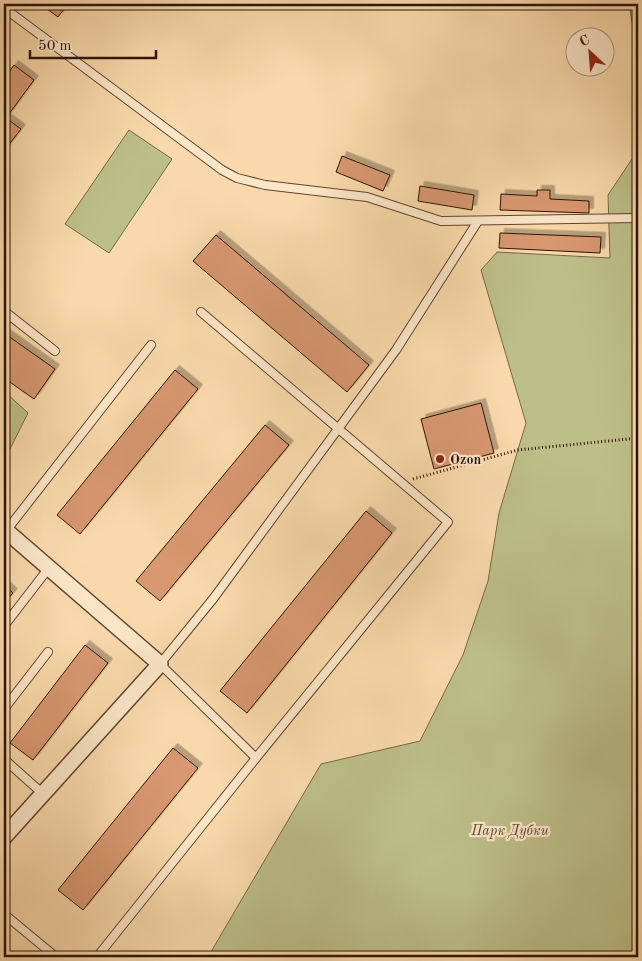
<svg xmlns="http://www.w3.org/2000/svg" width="642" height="961" font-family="'Old Standard TT',serif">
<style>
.green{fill:#bdbf89;stroke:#756a47}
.building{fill:#d89871;stroke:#2d1405;filter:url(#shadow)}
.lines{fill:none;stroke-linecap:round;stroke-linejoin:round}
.lane-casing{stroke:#60452e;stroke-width:10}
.street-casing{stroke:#60452e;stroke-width:18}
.path{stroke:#2d1405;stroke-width:3;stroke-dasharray:1 2.5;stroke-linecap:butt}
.lane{stroke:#fbe6c8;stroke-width:8}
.street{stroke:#fbe6c8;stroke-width:15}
.poi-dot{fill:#8f2418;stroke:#fbe6c8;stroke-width:2}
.labels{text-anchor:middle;stroke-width:4.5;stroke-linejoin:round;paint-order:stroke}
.poi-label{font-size:14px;font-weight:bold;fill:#2d1405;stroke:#fbe6c8;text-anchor:start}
.park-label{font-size:14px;font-style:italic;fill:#58472d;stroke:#fbe6c8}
</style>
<defs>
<filter id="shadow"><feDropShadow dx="4.5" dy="-4.5" stdDeviation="0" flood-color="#0004"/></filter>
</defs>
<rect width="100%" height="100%" fill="#f9d9ab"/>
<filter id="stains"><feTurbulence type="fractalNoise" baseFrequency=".004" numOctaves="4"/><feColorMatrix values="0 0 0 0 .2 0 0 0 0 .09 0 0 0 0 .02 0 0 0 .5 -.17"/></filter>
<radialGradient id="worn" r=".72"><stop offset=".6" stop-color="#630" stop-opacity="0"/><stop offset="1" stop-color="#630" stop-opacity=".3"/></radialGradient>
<g class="green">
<polygon points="629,4 638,4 638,58"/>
<polygon points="129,130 172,159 109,253 65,224"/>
<polygon points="638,150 638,957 208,957 321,764 420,741 463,655 488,581 499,513 526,423 481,270 497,252 610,258 608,195"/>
<polygon points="4,391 28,413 10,449 4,453"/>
</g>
<g class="building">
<polygon points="40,4 68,4 58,17"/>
<polygon points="14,65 34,80 6,118 21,129 4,151 4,79"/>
<polygon points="342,156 390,175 383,191 336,172"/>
<polygon points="420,186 474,195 472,210 418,201"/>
<polygon points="537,190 550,190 550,199 589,201 589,213 500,210 501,194 537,196"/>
<polygon points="500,233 601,237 600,253 499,248"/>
<polygon points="216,235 369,365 347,392 193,261"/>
<polygon points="4,333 55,369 34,399 4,378"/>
<polygon points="175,370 198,389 80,534 57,515"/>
<polygon points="481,403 494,453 434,469 421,419"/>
<polygon points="265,425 289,445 160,601 136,581"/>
<polygon points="366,511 392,533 247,713 220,691"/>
<polygon points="4,585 13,593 4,603"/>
<polygon points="85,645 108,663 33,760 10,743"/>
<polygon points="173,748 198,768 83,910 58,890"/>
</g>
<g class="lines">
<g class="lane-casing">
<g id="lane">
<polyline points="4,8 222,170 237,178 265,185 367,197 441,221 638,218"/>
<polyline points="4,311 55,351"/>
<polyline points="201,312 448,522 256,758 160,664 213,599 396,350 478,221"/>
<polyline points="6,531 151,345"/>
<polyline points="4,626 48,569"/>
<polyline points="4,709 48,652"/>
<polyline points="4,759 42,793"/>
<polyline points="4,914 56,957"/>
<polyline points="97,957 256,758"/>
</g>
</g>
<g class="street-casing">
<polyline id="street" points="4,529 160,664 4,837"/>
</g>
<polyline class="path" points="413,479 518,450 638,438"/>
<use href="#lane" class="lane"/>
<use href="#street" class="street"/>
</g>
<circle class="poi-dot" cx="440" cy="459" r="5"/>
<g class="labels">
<g class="poi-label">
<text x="450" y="464">Ozon</text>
</g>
<g class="park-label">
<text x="510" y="835">Парк Дубки</text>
</g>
</g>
<rect width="642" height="961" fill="none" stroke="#f9d9ab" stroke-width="20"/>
<rect x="5" y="5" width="632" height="951" fill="none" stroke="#2d1405" stroke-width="2.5"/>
<rect x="10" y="10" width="622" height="941" fill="none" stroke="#2d1405"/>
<g transform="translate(590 52) rotate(334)"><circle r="24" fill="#fbe6c8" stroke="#a9927a"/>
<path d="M0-4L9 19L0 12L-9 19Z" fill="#8f2418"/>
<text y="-8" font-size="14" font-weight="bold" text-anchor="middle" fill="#2d1405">С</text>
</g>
<path d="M30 50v8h126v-8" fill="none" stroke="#2d1405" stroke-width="2.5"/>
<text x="38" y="50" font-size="15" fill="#2d1405" stroke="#fbe6c8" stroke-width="4" paint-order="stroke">50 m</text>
<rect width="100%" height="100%" filter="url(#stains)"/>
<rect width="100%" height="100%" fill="url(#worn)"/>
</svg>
